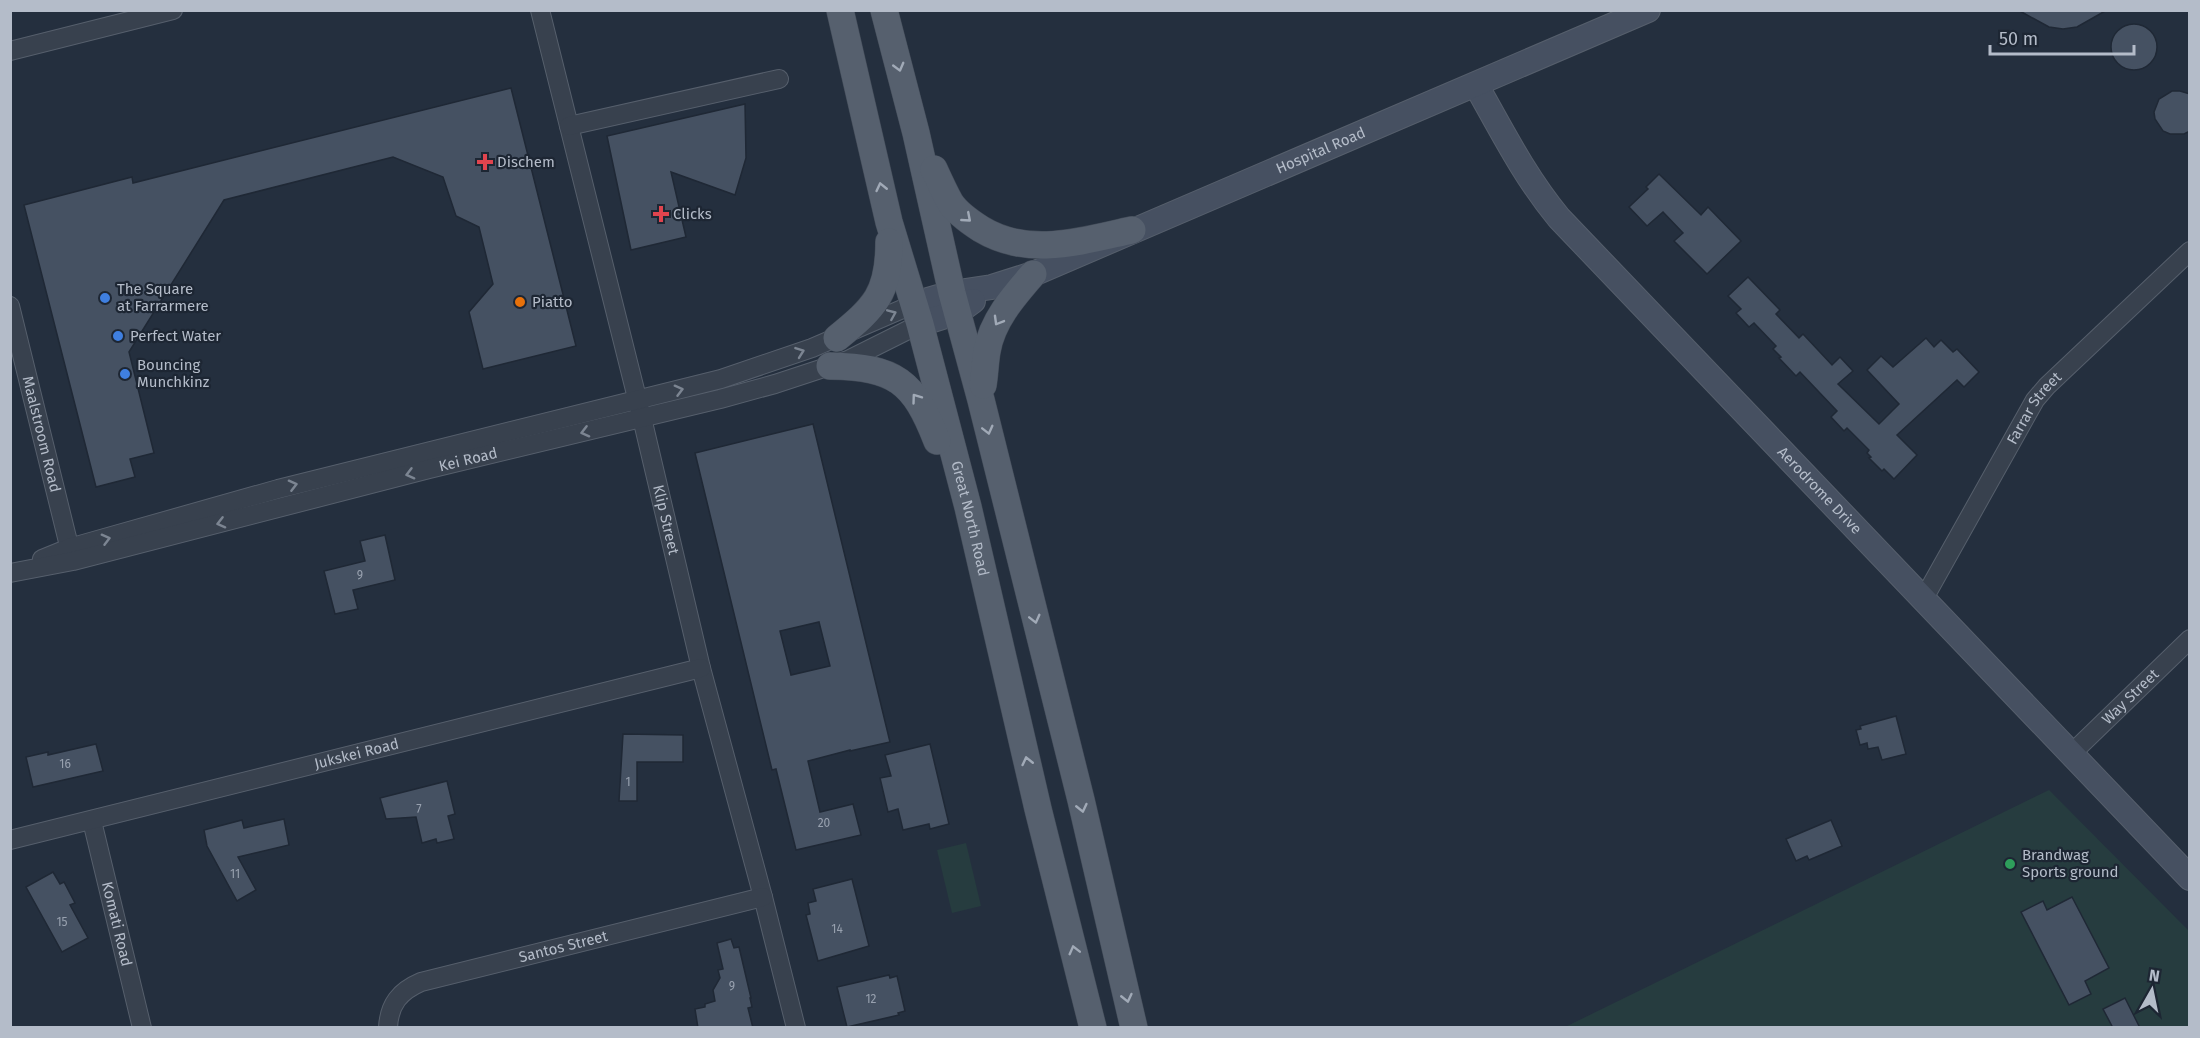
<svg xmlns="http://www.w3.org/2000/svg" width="2200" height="1038" font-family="'Fira Sans',sans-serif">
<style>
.green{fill:#263c3f}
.building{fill:#455162;stroke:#1f2835;stroke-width:1.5;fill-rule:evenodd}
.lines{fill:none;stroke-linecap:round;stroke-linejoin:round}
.street-casing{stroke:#565f6c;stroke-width:20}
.secondary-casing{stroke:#565f6c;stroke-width:26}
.primary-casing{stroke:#414a57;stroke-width:28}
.street{stroke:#38414e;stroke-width:18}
.secondary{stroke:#465061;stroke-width:24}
.primary{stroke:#56606e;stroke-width:27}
.oneway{stroke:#a1aab7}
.oneway2{stroke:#7c8592}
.health-dot{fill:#e0444e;stroke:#1d2633;stroke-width:2}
.shop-dot{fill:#3f7fe0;stroke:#1d2633;stroke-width:2}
.food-dot{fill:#e8710a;stroke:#1d2633;stroke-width:2}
.leisure-dot{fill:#2e9e5b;stroke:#1d2633;stroke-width:2}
.labels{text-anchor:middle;stroke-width:4.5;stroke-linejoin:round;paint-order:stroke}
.number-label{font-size:12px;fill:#98a1af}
.street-label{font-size:15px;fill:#b4bcc9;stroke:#1d2633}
.poi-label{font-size:15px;fill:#b4bcc9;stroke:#1d2633;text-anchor:start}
</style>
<rect width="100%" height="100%" fill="#242f3e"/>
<g class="green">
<polygon points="2049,790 2189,931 2189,1027 1563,1028"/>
<polygon points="966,843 981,906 952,913 937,850"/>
</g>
<g class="building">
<polygon points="2018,10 2107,10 2077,27 2063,29 2049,27"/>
<circle cx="2134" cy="47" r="23"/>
<polygon points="511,88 576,346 483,369 469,312 493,284 479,227 456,216 443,177 393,157 224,200 129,352 154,453 130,459 135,477 96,487 24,205 132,177 133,183"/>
<polygon points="2172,91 2180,91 2190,94 2190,131 2184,134 2170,134 2163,131 2155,119 2154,112 2159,99"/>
<polygon points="745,104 746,158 735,195 671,172 686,237 631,250 607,136"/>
<polygon points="1659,174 1701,215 1708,207 1741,241 1707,274 1674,241 1683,233 1663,212 1647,226 1629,207 1648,189 1646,187"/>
<polygon points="1748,277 1780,310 1776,314 1799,338 1803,334 1832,365 1840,357 1853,371 1838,384 1879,424 1899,404 1867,370 1881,356 1893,367 1926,338 1934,347 1941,340 1953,352 1957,349 1979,372 1964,387 1957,380 1897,435 1917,455 1894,479 1884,469 1882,471 1869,458 1871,457 1867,453 1869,450 1847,428 1844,431 1831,417 1837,411 1800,372 1796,376 1779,358 1781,357 1773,349 1776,346 1754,323 1749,327 1736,313 1741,309 1728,296"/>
<path d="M813 424 890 742 850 751V750L808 761 820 812 853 804 861 835 796 850 776 769 772 770 695 453ZM819 622 830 666 791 675 780 631Z"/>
<polygon points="385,535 395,580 353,590 358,609 335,614 324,571 365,561 360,541"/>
<polygon points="1896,716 1906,754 1882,760 1878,747 1868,749 1867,743 1860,745 1856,730 1861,729 1860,726"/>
<polygon points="623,734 683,735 683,762 637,762 637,801 619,801"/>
<polygon points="96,744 103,771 33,787 26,757 48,752 48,755"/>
<polygon points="930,744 949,824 930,829 929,824 903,830 898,809 888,812 880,778 891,776 885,755"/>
<polygon points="447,781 455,814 448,816 454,839 437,843 436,839 422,843 416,817 386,819 380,798"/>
<polygon points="284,819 289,845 238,857 256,890 237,901 207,846 204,830 242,820 244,828"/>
<polygon points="1831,820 1842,846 1809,860 1807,856 1796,861 1786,839"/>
<polygon points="53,872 60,884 64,882 75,903 70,905 88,938 62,952 26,887"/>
<polygon points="852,879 869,946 818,961 806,915 810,914 808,903 816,901 813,889"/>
<polygon points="2072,897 2109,968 2085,981 2091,994 2069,1005 2021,912 2043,901 2047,910"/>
<polygon points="731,939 734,948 739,947 751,998 750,998 752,1007 748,1008 753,1028 698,1028 695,1009 705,1007 705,1004 715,1001 713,990 720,978 718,970 723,969 717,943"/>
<polygon points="889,975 890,978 897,976 905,1011 898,1013 899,1015 847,1027 837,987"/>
<polygon points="2125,998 2140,1028 2113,1028 2103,1009"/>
</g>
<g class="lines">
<g class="street-casing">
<g id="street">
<path id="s1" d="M540 10 642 418 701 668 763 897 796 1028"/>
<polyline points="10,51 173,10"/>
<polyline points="569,126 779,79"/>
<path id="s2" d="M10 306 72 558"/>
<polyline points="42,559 69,548 278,489 721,379 812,348 914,304"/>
<path id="s3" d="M10 573 73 561 429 469 720 399 775 384 848 360 920 324"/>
<path id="s4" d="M1923 600 2035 400 2047 386 2190 251"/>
<path id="s5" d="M2070 755 2190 639"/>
<path id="s6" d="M92 821 142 1028"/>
<path id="s7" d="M10 840 701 668"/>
<path id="s8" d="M388 1028C389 1004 400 991 421 982L763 897"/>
</g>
</g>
<g class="secondary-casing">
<g id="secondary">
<path id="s9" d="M1476 85C1502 131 1525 177 1559 218L2190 878"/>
<path id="s10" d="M914 304 952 293 992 287 1033 274 1648 10"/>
<polyline points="920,324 958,312 973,301"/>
</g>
</g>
<g class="primary-casing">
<g id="primary">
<path id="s11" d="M840 10 889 222 920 324 968 507 1038 809 1093 1028"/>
<polyline points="884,10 916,133 952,293 981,400 1081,800 1134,1028"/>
<path d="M934 169C939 180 944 191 950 202 957 213 970 222 981 229 1029 258 1081 241 1132 230"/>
<path d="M837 338C875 307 889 294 889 242"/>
<path d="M830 366C895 367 914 381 937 441"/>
<path d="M983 385C985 373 985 362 987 351 992 321 1013 297 1033 274"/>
</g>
</g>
<use href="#street" class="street"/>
<use href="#secondary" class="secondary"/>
<use href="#primary" class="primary"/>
</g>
<defs><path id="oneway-chevron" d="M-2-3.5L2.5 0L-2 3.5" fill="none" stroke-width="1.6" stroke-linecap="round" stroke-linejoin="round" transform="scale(1.5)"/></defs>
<g class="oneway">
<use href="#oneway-chevron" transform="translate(899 67) rotate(75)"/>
<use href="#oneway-chevron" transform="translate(881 187) rotate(-103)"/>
<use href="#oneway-chevron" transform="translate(967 218) rotate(41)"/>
<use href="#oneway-chevron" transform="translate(998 321) rotate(120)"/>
<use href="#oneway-chevron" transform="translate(916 398) rotate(-126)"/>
<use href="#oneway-chevron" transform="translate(988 430) rotate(76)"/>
<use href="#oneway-chevron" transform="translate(1035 619) rotate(76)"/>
<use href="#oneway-chevron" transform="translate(1027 761) rotate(-103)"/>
<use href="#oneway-chevron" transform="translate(1082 808) rotate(77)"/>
<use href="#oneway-chevron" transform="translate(1074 950) rotate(-104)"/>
<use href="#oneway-chevron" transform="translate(1127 998) rotate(77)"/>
</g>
<g class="oneway2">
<use href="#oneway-chevron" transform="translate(892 314) rotate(-23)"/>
<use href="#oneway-chevron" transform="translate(800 352) rotate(-20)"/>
<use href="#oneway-chevron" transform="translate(679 390) rotate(-15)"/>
<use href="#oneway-chevron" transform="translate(585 432) rotate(166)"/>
<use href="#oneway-chevron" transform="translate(410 474) rotate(165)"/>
<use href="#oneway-chevron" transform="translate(293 485) rotate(-14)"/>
<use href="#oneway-chevron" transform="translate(221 523) rotate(166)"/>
<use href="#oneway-chevron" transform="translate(106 539) rotate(-15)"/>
</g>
<g class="health-dot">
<path d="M482 153h6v6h6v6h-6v6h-6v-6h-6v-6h6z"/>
<path d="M658 205h6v6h6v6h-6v6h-6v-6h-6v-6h6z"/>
</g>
<g class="shop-dot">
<circle cx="105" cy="298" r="6"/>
<circle cx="118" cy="336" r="6"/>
<circle cx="125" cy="374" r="6"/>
</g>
<circle class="food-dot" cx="520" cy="302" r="6"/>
<circle class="leisure-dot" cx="2010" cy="864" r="6"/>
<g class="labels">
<g class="number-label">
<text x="360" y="579">9</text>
<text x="65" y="768">16</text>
<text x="628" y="786">1</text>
<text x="419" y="813">7</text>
<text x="824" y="827">20</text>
<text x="235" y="878">11</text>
<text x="62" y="926">15</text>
<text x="837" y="933">14</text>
<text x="732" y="990">9</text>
<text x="871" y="1003">12</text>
</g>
<g class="street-label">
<text dy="5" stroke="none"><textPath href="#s10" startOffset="436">Hospital Road</textPath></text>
<text dy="5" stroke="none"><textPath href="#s4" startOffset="222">Farrar Street</textPath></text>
<text dy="5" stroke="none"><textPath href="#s2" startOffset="132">Maalstroom Road</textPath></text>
<text dy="5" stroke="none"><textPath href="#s3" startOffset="472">Kei Road</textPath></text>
<text dy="5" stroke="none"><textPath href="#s9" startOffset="534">Aerodrome Drive</textPath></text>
<text dy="5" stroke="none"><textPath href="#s11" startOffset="525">Great North Road</textPath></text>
<text dy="5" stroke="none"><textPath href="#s1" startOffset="525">Klip Street</textPath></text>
<text dy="5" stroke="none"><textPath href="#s5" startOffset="84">Way Street</textPath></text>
<text dy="5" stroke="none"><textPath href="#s7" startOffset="357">Jukskei Road</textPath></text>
<text dy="5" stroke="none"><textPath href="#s6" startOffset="106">Komati Road</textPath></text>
<text dy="5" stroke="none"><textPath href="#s8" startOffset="207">Santos Street</textPath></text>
</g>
<g class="poi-label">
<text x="497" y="167">Dischem</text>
<text x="673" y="219">Clicks</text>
<text x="117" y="294">The Square<tspan x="117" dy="17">at Farrarmere</tspan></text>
<text x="532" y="307">Piatto</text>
<text x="130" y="341">Perfect Water</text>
<text x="137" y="370">Bouncing<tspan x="137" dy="17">Munchkinz</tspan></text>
<text x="2022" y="860">Brandwag<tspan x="2022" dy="17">Sports ground</tspan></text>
</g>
</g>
<rect width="2200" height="1038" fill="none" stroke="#b4bcc9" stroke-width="24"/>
<g transform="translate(2152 990) rotate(9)" stroke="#1d2633" stroke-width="4.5" paint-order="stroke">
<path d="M0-4.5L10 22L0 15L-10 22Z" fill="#b4bcc9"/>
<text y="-9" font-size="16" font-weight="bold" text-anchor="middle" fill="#b4bcc9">N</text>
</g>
<path d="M1990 45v9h144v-9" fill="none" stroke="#b4bcc9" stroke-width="3"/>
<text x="1999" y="45" font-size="18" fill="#b4bcc9" stroke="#1d2633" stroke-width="4.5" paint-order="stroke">50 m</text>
</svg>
